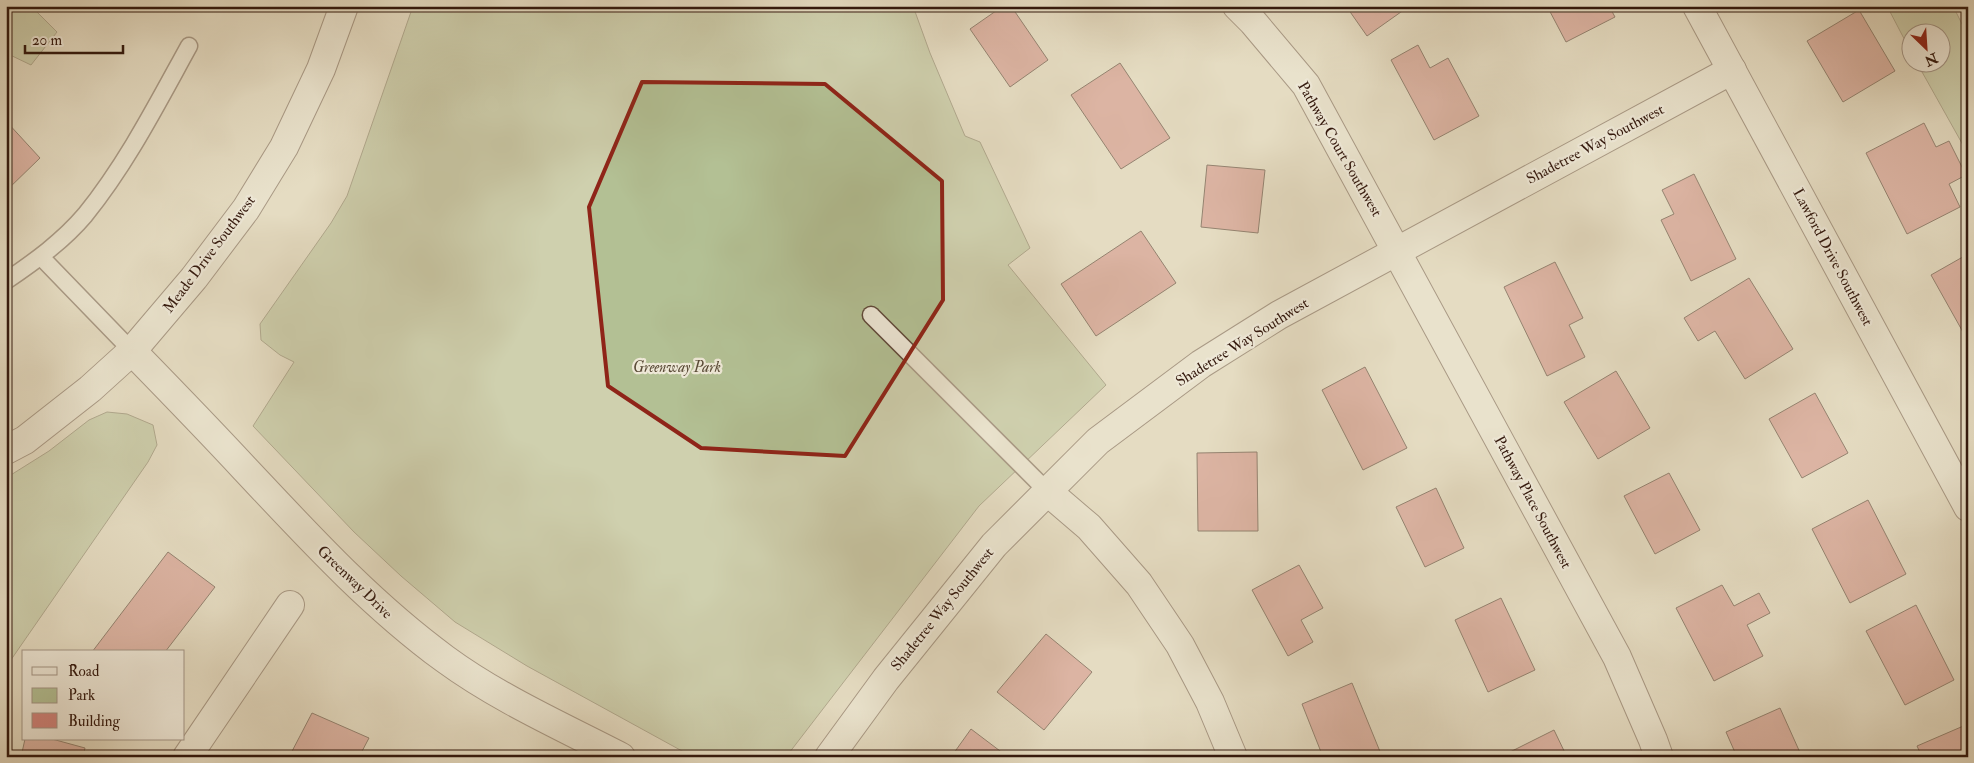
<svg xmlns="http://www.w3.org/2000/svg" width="1974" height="763" font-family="'IM FELL Double Pica',serif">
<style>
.green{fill:#b3c094;stroke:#736c50}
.building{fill:#d1847c;stroke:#33180d}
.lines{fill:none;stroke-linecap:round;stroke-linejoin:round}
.service-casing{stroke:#60493a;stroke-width:19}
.minor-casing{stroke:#60493a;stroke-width:30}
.service{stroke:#eee8d7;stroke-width:16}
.minor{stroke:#eee8d7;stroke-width:28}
.marked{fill:none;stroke:#8f2418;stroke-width:4;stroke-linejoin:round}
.labels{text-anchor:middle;stroke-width:4.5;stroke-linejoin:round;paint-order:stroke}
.street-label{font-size:15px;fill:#33180d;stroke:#eee8d7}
.park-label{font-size:15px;font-style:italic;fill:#594a36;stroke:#eee8d7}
</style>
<rect width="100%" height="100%" fill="#e5dcc2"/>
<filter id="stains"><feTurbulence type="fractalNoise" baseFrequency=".004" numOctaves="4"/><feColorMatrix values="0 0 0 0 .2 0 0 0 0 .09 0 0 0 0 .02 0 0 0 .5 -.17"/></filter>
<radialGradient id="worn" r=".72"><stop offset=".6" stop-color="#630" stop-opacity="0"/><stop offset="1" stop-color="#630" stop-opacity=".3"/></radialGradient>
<g class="green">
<polygon points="6,6 31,6 57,32 31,65 6,53"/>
<polygon points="413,6 913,6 930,53 965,136 980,142 1030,248 1008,265 1106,385 979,506 786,757 693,757 527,666 455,622 401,576 354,532 253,426 294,362 280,355 261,340 260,324 331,223 347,196"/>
<polygon points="1887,6 1953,6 1968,36 1968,154 1917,63 1942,62 1942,32 1912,32 1911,52"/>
<polygon points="107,412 127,414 153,425 157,445 148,462 6,667 6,478 49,451 89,420"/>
</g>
<g class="building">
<polygon points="1003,6 1011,6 1048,60 1010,87 970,29"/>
<polygon points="1346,6 1407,6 1408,7 1367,36"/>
<polygon points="1547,6 1609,6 1615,17 1566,42"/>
<polygon points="1859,10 1895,71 1843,102 1807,41"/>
<polygon points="1418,45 1430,68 1448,58 1479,116 1434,140 1391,60"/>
<polygon points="1120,63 1170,138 1121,169 1071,95"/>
<polygon points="6,121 40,158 6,191"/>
<polygon points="1924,123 1936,147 1949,141 1966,175 1949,184 1960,207 1907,234 1866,153"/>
<polygon points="1207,165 1265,170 1258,233 1201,227"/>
<polygon points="1694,174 1736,259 1691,281 1661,220 1674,214 1662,190"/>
<polygon points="1141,231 1176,283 1096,336 1061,284"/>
<polygon points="1968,254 1968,341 1931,275"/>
<polygon points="1555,262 1583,318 1569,325 1585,357 1547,376 1504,287"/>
<polygon points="1749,278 1793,349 1745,379 1715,331 1698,341 1684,318"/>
<polygon points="1365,367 1407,448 1363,470 1322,390"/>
<polygon points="1616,371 1650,428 1598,459 1564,402"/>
<polygon points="1815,393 1848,453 1802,478 1769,419"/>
<polygon points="1257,452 1258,531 1198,531 1197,453"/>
<polygon points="1669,473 1700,530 1655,554 1624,496"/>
<polygon points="1436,488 1464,548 1425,567 1396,507"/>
<polygon points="1868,500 1906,574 1850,603 1812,529"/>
<polygon points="168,552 215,587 165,652 92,652"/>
<polygon points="1299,565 1323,608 1301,620 1313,642 1288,656 1252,590"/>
<polygon points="1722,585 1734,606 1759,593 1770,613 1747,625 1763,656 1714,681 1676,608"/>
<polygon points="1501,598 1535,670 1488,692 1455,620"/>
<polygon points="1916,605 1954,680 1905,705 1866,631"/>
<polygon points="1046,634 1092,672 1044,730 997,692"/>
<polygon points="1352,683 1381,754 1375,757 1323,757 1302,704"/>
<polygon points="1780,708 1802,757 1737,757 1726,732"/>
<polygon points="312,713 369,738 359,757 289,757"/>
<polygon points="1968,724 1968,757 1922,757 1917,746"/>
<polygon points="971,729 1008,757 951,757"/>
<polygon points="1554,730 1567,757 1505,757 1504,755"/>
<polygon points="25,739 52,739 85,748 83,757 21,757"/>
</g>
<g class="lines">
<g class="service-casing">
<g id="service">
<polyline points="41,257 132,351"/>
<path d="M6 281C34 262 63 241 85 215 127 163 157 104 189 46"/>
<polyline points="871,315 1048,492"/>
</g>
</g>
<g class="minor-casing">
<g id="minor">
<polyline points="1237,6 1253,22 1306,85 1617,657 1653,740 1659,757"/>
<polyline points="1697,6 1968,507"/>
<path d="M132 351C170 390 208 429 245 469 309 537 370 604 445 659 498 698 563 727 621 757"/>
<polyline points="6,450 25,440 90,389 132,351 194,278 246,209 284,147 321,69 344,6"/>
<polyline points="1048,492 1089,527 1139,584 1180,645 1210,702 1233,757"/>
<polyline points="187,757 290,605"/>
<polyline points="829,757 886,679 994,545 1098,441 1201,364 1279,315 1732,70"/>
</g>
</g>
<use href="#service" class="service"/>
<use href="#minor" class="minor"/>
</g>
<path d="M0 0H1974V763H0ZM642 82 825 84 942 181 943 300 845 456 701 448 608 386 589 207Z" fill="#e5dcc2" fill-opacity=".55" fill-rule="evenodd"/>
<path class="marked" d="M642 82 825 84 942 181 943 300 845 456 701 448 608 386 589 207Z"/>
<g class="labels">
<g class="street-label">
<text transform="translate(1595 144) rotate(-28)" y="5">Shadetree Way Southwest</text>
<text transform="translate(1340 149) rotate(60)" y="5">Pathway Court Southwest</text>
<text transform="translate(209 254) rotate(-53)" y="5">Meade Drive Southwest</text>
<text transform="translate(1833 257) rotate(62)" y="5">Lawford Drive Southwest</text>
<text transform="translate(1242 342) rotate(-32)" y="5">Shadetree Way Southwest</text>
<text transform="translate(1533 502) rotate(62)" y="5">Pathway Place Southwest</text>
<text transform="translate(355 582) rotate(44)" y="5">Greenway Drive</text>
<text transform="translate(942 609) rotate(-51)" y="5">Shadetree Way Southwest</text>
</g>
<g class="park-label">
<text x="677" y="372">Greenway Park</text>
</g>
</g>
<rect width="1974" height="763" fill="none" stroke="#e5dcc2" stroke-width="25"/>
<rect x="8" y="8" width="1959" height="748" fill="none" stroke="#33180d" stroke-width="2.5"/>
<rect x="12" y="12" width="1949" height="738" fill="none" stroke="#33180d"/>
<rect x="22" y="650" width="162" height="90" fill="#eee8d7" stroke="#a39586"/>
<rect x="32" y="667" width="25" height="8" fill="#eee8d7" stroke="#a39586"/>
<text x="68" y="676" font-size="15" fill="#33180d">Road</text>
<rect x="32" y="688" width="25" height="15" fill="#b3c094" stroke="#a39586"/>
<text x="68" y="700" font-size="15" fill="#33180d">Park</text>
<rect x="32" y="713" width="25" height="15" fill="#d1847c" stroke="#a39586"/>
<text x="68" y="726" font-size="15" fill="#33180d">Building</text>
<g transform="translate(1926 48) rotate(155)"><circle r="24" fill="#eee8d7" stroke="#a39586"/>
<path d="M0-4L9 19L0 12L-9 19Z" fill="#8f2418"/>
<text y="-8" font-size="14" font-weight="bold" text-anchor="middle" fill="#33180d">N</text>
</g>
<path d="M25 45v8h98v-8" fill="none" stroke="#33180d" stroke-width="2.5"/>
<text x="32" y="45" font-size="15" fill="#33180d" stroke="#eee8d7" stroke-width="4" paint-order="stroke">20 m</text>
<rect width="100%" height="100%" filter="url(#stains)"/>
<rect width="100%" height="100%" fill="url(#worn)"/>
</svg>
